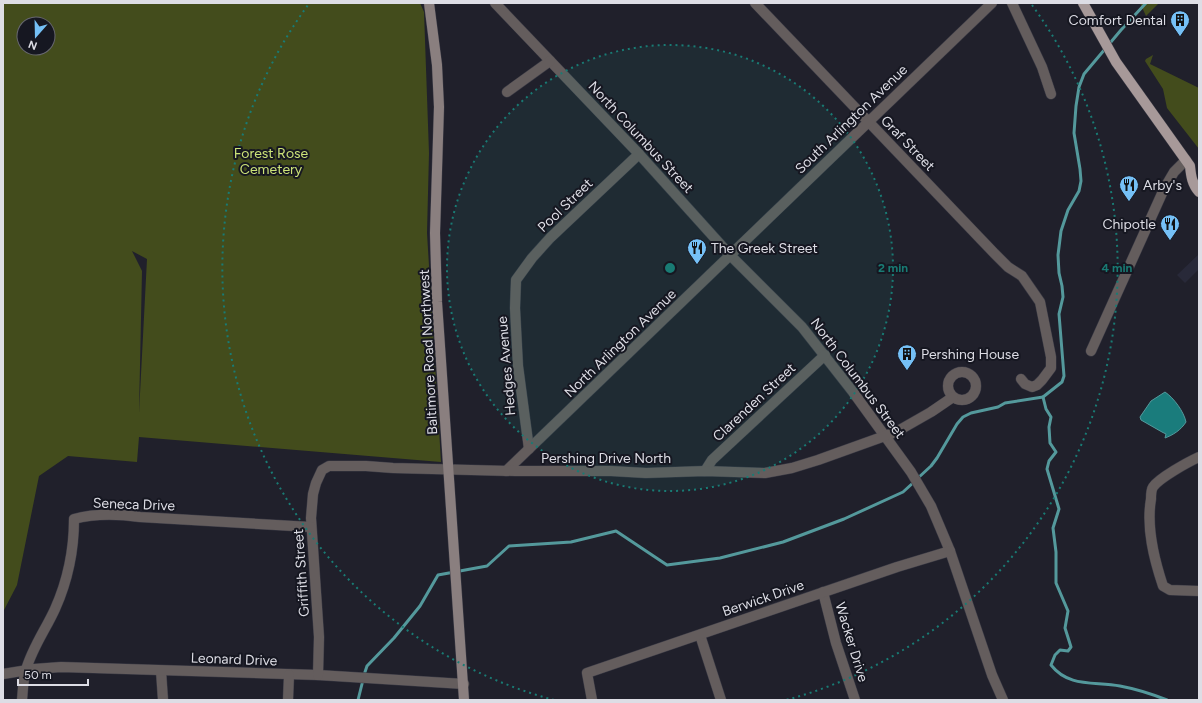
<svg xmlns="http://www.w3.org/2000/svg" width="1202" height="703" font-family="Figtree,sans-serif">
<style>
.built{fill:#282939}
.green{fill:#434c1c;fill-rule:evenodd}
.water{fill:#1a7c7c;stroke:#54999c}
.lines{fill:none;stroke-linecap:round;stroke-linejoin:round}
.stream{stroke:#54999c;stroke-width:3}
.street-casing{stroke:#3a3a45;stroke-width:11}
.secondary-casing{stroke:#3a3a45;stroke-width:11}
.primary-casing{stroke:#3a3a45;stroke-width:11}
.street{stroke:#645d5d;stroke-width:10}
.secondary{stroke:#8a7f7f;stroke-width:10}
.primary{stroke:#a79999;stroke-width:10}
.ring{fill:none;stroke:#197b74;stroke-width:2;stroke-dasharray:2 4}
.labels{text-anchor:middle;stroke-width:4;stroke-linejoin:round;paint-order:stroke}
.poi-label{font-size:14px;fill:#dddde5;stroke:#161721;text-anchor:start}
.street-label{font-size:14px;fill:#dddde5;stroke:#161721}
.park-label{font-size:14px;fill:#cce378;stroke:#161721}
.centre{fill:#197b74;stroke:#161721;stroke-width:2}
.ring-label{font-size:12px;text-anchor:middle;font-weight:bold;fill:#197b74;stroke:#161721;stroke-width:4;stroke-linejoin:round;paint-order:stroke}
</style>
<rect width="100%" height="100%" fill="#20202b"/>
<polygon class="built" points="1199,254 1199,269 1185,283 1177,275"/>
<g class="green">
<path d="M3 3H420L424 12 429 153 427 233 441 462 139 437 137 462 68 456 39 476 17 585 3 612ZM24 24H48V48H24ZM132 251 147 259 139 413 142 271Z"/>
<polygon points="1140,3 1159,3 1146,16"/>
<polygon points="1153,55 1150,64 1199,88 1199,149 1167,108 1163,89 1145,61 1146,59"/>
</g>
<path class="water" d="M1165 392C1174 398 1184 412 1186 422 1181 430 1173 435 1165 438L1166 434 1162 432 1141 420 1140 417 1151 401Z"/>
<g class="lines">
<g class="stream">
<path d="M1146 3 1121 30 1084 74 1079 87 1076 106 1074 133 1080 169 1081 181 1079 191 1068 210 1061 231 1058 255 1059 273 1062 286 1063 297 1059 314 1064 376 1062 382 1043 397 1046 409 1051 417 1049 427 1050 443 1056 452 1049 461 1047 469 1059 509 1053 528 1056 552V583L1068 611 1065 628 1071 647 1068 651 1060 650 1055 655 1051 665C1069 688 1095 681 1120 686 1136 689 1152 694 1167 700"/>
<polyline points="918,478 931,466 937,458 957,424 963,417 971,413 998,407 1005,403 1043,397"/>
<polyline points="364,675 367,666 394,638 420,606 438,575 487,566 509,546 571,542 616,531 667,565 720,558 783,542 844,519 903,492 914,482"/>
<polyline points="358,700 363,680"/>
</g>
<g class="street-casing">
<g id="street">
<polyline points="495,3 639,154 730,255 802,327 853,392 911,472 931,506 950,551 992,675 1003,700"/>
<polyline points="755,3 994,253 1008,267 1022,276 1040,302 1051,357 1051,368 1042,380 1037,385 1032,387 1025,384 1021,379"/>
<polyline points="1012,3 1042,67 1051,94"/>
<polyline points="507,92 550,61"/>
<polyline points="1091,351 1164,189 1174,172 1186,160"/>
<circle cx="962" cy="386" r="14"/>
<polyline points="529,449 518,366 515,308 516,280 532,258 550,238 639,154"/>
<path d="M1199 457C1188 462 1159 478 1153 487 1151 490 1151 496 1151 499 1146 528 1154 559 1163 586L1170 590 1199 591"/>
<polyline points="506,471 992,3"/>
<polyline points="705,471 712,460 825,355"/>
<polyline points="823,592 836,643 855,700"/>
<polyline points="700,635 721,700"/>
<polyline points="161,671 163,700"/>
<polyline points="3,674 34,669 61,667 318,675 464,684"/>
<polyline points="318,675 319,637 311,518 313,494 316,483 322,470 329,466 366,466 393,468 515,471 611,471 646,473 705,471 765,473 792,468 818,460 896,432 931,412 953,397"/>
<path d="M22 700C23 690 23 679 26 670 32 648 46 629 55 609 68 580 74 551 74 519 96 513 117 514 140 517L311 527"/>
<polyline points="288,700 289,675"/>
<polyline points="592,700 587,673 897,567 950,551"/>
</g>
</g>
<g class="secondary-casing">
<polyline id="secondary" points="429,3 437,65 439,107 435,233 437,302 464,700"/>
</g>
<g class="primary-casing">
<path id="primary" d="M1083 3 1116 62 1190 166C1191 176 1192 184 1199 192"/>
</g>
<use href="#street" class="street"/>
<use href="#secondary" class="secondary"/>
<use href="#primary" class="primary"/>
</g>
<circle cx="670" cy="268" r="223" fill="#197b74" fill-opacity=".12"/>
<g class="ring">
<circle cx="670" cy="268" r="223"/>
<path d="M554 700A447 447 0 0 1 308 5M1032 5A447 447 0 0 1 786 700"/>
</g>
<defs>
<g id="building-pin" transform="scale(1)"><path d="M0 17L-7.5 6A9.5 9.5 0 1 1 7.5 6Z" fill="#75c0f6" stroke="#161721"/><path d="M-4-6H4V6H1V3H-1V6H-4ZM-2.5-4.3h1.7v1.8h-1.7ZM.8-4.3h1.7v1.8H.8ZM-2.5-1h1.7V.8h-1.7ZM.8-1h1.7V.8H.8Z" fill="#111"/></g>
<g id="restaurant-pin" transform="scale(1)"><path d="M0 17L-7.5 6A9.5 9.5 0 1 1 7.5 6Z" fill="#75c0f6" stroke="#161721"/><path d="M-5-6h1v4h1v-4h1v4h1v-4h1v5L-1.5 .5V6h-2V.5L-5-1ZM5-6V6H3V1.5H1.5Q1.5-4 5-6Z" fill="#111"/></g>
</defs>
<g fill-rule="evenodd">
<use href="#building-pin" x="1180" y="20"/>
<use href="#restaurant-pin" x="1129" y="185"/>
<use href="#restaurant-pin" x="1170" y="224"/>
<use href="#restaurant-pin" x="697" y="248"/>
<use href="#building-pin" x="907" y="354"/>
</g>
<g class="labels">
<g class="poi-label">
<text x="1166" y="25" text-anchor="end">Comfort Dental</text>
<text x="1143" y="190">Arby's</text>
<text x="1156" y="229" text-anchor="end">Chipotle</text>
<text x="711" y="253">The Greek Street</text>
<text x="921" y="359">Pershing House</text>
</g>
<g class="street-label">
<text transform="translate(851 119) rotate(-44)" y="5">South Arlington Avenue</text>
<text transform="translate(641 137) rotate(47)" y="5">North Columbus Street</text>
<text transform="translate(908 143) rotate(46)" y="5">Graf Street</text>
<text transform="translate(565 205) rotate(-44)" y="5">Pool Street</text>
<text transform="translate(620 343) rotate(-44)" y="5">North Arlington Avenue</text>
<text transform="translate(428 352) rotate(-93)" y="5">Baltimore Road Northwest</text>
<text transform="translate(506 366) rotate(-95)" y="5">Hedges Avenue</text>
<text transform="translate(858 378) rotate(53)" y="5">North Columbus Street</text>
<text transform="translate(754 402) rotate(-43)" y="5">Clarenden Street</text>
<text x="606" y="463">Pershing Drive North</text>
<text transform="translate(134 504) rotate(2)" y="5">Seneca Drive</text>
<text transform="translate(301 573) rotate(-94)" y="5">Griffith Street</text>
<text transform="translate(763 598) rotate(-19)" y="5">Berwick Drive</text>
<text transform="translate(852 642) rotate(73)" y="5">Wacker Drive</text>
<text transform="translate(234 659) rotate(2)" y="5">Leonard Drive</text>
</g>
<g class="park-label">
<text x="271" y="158">Forest Rose<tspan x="271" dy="16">Cemetery</tspan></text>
</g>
</g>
<circle cx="670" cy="268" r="6" class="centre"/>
<g class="ring-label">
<text x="893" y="272">2 min</text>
<text x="1117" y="272">4 min</text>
</g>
<rect width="1202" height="703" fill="none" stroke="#dddde5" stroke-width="8"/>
<g transform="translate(36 36) rotate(200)"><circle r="19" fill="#161721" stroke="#66666f"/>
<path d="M0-3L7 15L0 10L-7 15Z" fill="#75c0f6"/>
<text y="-6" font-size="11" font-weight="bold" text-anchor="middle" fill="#dddde5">N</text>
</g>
<path d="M18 679v6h70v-6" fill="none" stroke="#dddde5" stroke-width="2"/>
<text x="24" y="679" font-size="12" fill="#dddde5" stroke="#161721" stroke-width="3" paint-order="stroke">50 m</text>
</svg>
